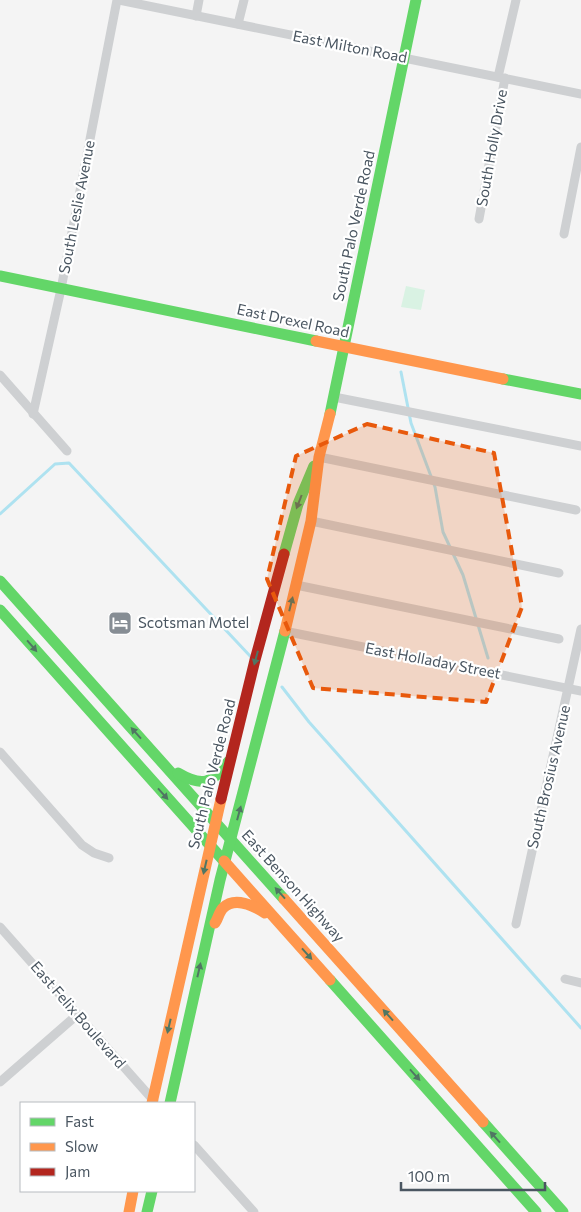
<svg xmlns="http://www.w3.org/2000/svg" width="581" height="1212" font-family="Commissioner,sans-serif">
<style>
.green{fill:#d9f2e3}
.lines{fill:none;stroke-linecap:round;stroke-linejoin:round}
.stream{stroke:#aee2f0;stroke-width:3}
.street{stroke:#ced0d2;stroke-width:9}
.fast{stroke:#63d668;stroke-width:11}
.slow{stroke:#ff974d;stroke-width:11}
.jam{stroke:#b3261e;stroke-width:11}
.oneway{fill:#507663}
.marked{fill:#e8590c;fill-opacity:0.2;stroke:#e8590c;stroke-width:4;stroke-dasharray:10 6;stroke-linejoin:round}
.labels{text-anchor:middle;stroke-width:4.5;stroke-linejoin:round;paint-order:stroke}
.street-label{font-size:15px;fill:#4a5661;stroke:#fff}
.poi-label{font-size:15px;fill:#4a5661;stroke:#fff;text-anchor:start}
</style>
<rect width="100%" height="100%" fill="#f4f4f4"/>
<polygon class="green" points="406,286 425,290 421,310 401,307"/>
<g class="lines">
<g class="stream">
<polyline points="401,372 411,423 435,487 443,532 463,575 488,658"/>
<polyline points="0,514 55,464 69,463 251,657"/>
<polyline points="282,687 309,722 581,1028"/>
</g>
<g class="street">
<polyline points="119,0 581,94"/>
<polyline points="196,16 199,0"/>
<polyline points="238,24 244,0"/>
<polyline points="498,77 516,0"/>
<polyline points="479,219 505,78"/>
<polyline points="564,234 581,147"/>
<polyline points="0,375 67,451"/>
<polyline points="334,397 581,446"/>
<polyline points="33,414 61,289 117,0"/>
<polyline points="319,457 576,510"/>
<polyline points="311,521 559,573"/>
<polyline points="296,585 559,639"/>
<polyline points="284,631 581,691"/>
<polyline points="0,752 82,845 94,853 109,858"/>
<polyline points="516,924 581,629"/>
<polyline points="0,927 154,1101"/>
<polyline points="565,979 581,983"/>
<polyline points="0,1082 78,1014"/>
<polyline points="194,1145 254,1212"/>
</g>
<g class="fast">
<polyline points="0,276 316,341"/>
<polyline points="503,379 581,394"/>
<polyline points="330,414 416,0"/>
<polyline points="284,554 298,504 314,466"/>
<polyline points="0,581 284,899"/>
<polyline points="0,610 224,861"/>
<path d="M178 773C202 787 212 784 228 762"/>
<polyline points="330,980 536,1212"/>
<polyline points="170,1103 220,880 285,631"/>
<polyline points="483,1122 563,1212"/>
<polyline points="147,1212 152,1191"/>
</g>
<g class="slow">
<polyline points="316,341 503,379"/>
<polyline points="285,631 311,521 319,457 330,414"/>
<polyline points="224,861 330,980"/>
<polyline points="284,899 483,1122"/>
<path d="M215 923C218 919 219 912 223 908 235 896 254 906 265 913"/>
<polyline points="152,1103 221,799"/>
<polyline points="129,1212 133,1191"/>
</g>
<polyline class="jam" points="221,799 255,660 284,554"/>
</g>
<defs><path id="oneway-solid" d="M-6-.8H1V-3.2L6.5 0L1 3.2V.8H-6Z" transform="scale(1.25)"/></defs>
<g class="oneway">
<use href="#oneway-solid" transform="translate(299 502) rotate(111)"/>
<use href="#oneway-solid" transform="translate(291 604) rotate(-76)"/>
<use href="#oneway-solid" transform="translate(32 646) rotate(49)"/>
<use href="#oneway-solid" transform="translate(256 658) rotate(105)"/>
<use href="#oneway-solid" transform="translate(136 733) rotate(-132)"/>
<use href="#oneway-solid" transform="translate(163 794) rotate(48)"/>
<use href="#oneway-solid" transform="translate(239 813) rotate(-75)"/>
<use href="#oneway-solid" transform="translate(205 867) rotate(103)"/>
<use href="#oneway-solid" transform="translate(280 893) rotate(-132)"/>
<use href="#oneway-solid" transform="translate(307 954) rotate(48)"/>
<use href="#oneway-solid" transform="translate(199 970) rotate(-77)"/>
<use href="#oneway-solid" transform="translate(388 1015) rotate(-132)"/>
<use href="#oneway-solid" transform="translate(169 1026) rotate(103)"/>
<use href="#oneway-solid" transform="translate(415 1075) rotate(48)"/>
<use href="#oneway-solid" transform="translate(495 1137) rotate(-132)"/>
</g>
<path class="marked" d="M367 424 494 453 522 607 486 702 313 688 267 579 296 456Z"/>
<defs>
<g id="hotel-square" transform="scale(1.25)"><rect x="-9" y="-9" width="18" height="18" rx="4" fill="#868d94" stroke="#fff"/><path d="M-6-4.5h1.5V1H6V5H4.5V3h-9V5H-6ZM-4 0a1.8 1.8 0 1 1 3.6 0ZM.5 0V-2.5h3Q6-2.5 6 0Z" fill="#fff"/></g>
</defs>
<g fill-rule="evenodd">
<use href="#hotel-square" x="120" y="623"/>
</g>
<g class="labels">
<g class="street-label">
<text transform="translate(350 47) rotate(11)" y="5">East Milton Road</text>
<text transform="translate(492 148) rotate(-80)" y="5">South Holly Drive</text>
<text transform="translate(77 207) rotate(-79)" y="5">South Leslie Avenue</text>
<text transform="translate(354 226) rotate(-78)" y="5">South Palo Verde Road</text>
<text transform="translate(293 321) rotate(12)" y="5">East Drexel Road</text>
<text transform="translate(433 661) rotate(11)" y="5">East Holladay Street</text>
<text transform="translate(212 774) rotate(-76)" y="5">South Palo Verde Road</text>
<text transform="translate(549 777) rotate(-77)" y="5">South Brosius Avenue</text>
<text transform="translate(293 886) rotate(48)" y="5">East Benson Highway</text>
<text transform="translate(78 1015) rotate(49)" y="5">East Felix Boulevard</text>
</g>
<g class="poi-label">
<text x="138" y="628">Scotsman Motel</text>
</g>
</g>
<rect x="20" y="1102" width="175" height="90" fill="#ffffff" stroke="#b7bbc0"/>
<rect x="30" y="1118" width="25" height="8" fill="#63d668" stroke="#b7bbc0"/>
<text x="65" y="1127" font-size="15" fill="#4a5661">Fast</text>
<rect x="30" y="1143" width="25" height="8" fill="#ff974d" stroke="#b7bbc0"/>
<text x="65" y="1152" font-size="15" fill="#4a5661">Slow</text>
<rect x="30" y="1168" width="25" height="8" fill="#b3261e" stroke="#b7bbc0"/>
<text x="65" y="1177" font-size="15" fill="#4a5661">Jam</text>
<path d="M401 1182v8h144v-8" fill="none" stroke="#4a5661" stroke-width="2.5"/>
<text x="408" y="1182" font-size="15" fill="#4a5661" stroke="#ffffff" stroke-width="4" paint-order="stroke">100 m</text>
</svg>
